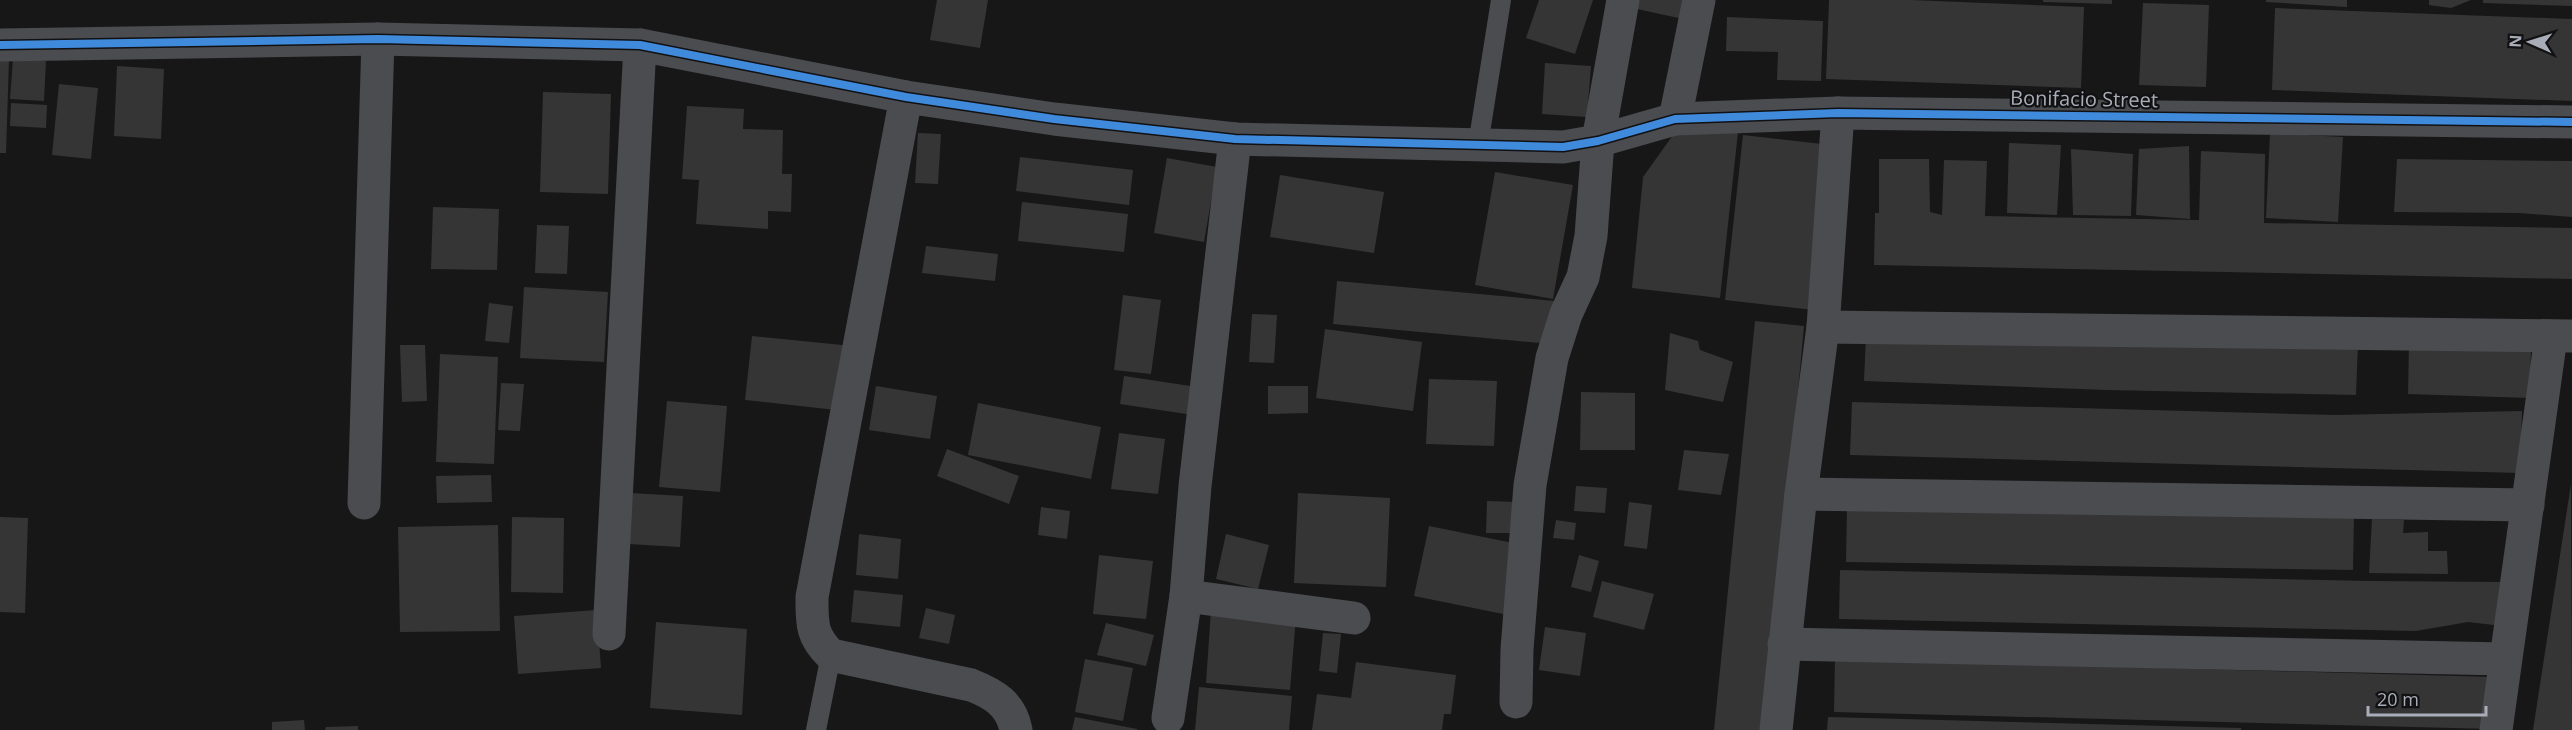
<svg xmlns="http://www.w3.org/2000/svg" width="2572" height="730" font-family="'Open Sans',sans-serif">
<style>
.building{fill:#353536}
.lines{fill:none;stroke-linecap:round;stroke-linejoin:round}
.service{stroke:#4b4c50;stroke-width:20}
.minor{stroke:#4b4c50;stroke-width:33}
.cycleway-casing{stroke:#111113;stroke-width:11}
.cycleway{stroke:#408adc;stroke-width:8}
.labels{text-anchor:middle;stroke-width:4.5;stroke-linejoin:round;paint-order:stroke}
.street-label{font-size:20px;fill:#a8adb8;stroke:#111113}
</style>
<rect width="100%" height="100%" fill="#171717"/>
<g class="building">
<polygon points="937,0 988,0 980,48 930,40"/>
<polygon points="1539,0 1593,0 1575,54 1526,38"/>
<polygon points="1639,0 1692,0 1688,20 1637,9"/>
<polygon points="1829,0 1911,0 2084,7 2081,88 1826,79"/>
<polygon points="2043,0 2112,0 2112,4 2043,2"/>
<polygon points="2266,0 2347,0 2347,7 2266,2"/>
<polygon points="2429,0 2471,0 2451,8 2429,5"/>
<polygon points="2483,0 2572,0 2572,6 2483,3"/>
<polygon points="2143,3 2209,5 2206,87 2139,85"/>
<polygon points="2275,8 2572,19 2572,101 2272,90"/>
<polygon points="1727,17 1823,21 1821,81 1777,80 1778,52 1726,51"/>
<polygon points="13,59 46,61 44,101 10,99"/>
<polygon points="0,60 9,60 6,153 0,153"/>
<polygon points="1545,63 1591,66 1587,117 1542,114"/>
<polygon points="117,66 164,69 161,139 114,136"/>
<polygon points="59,84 98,88 91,159 52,155"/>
<polygon points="543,92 611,94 608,194 540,192"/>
<polygon points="11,103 47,105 46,128 10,126"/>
<polygon points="687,106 744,109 743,129 783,130 782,174 792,174 791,212 768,211 768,229 696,224 699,180 682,179"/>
<polygon points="1738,132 1720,298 1632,288 1643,177 1673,135"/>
<polygon points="918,133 941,134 938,184 915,183"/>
<polygon points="2270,133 2343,137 2338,222 2266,218"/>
<polygon points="1743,135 1831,145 1814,310 1725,300"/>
<polygon points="2009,143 2061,145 2057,215 2007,213"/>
<polygon points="2189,146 2190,219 2136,215 2139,149"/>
<polygon points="2071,149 2133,154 2131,216 2073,215"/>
<polygon points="2201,151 2265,154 2264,223 2572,228 2572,279 1874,265 1875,213 1879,213 1879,159 1929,159 1930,212 1942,215 1944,160 1987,161 1985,216 2199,220"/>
<polygon points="1020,157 1133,170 1129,205 1016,191"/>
<polygon points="1167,158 1217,167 1204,242 1154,233"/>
<polygon points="2397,159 2572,161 2572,217 2519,213 2394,212"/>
<polygon points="1495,172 1573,185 1553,299 1475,285"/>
<polygon points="1280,175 1384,192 1374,253 1270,237"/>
<polygon points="1022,202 1128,214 1124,252 1018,241"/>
<polygon points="433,207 499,209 497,270 431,269"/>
<polygon points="537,225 569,226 567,274 535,273"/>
<polygon points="926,246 998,254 995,281 922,273"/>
<polygon points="1337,281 1555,301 1551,344 1333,324"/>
<polygon points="524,287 608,292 604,362 520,358"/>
<polygon points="1123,295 1161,300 1151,374 1114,370"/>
<polygon points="489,303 513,306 509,343 485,341"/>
<polygon points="1252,314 1277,315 1274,363 1249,362"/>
<polygon points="1755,321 1804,326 1791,467 1765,730 1714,730"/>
<polygon points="1325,329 1422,342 1413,411 1316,398"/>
<polygon points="1670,333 1698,341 1700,350 1733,362 1723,402 1665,390"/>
<polygon points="1866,335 2358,342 2356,395 2107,390 1864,381"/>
<polygon points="752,336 852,346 845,411 745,400"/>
<polygon points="2409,342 2531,345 2530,398 2408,394"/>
<polygon points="400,345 425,345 427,401 402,402"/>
<polygon points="440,354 498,357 494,464 436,462"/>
<polygon points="1124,376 1197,387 1193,415 1120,404"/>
<polygon points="1429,379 1497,381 1494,446 1426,444"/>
<polygon points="501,383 524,384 520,431 498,430"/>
<polygon points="876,386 937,396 930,439 869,430"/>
<polygon points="1268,386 1308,386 1308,413 1268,414"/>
<polygon points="1581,392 1635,393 1635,450 1580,450"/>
<polygon points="667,401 727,406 720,492 659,487"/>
<polygon points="1852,402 2336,415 2522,411 2520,473 1850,455"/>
<polygon points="978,403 1101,427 1091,479 968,455"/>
<polygon points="1119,433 1165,439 1158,494 1111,489"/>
<polygon points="947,449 1019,476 1009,504 937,476"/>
<polygon points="1684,450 1729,454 1721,495 1678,490"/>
<polygon points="491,475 492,502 437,503 436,476"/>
<polygon points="2571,484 2572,730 2533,730 2541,678"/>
<polygon points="1576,486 1607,488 1605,513 1574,511"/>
<polygon points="630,493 683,496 680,547 628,544"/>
<polygon points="1298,493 1390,498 1386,587 1294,583"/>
<polygon points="1487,501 1518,502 1518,533 1486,533"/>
<polygon points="1629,502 1652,505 1647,549 1624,546"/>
<polygon points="1847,506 2354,515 2353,570 1846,562"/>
<polygon points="1041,507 1070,511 1067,539 1038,535"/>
<polygon points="0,517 28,518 25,613 0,612"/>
<polygon points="512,517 564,518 563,593 511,592"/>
<polygon points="2372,519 2404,520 2403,533 2428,532 2428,551 2447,551 2448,574 2369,573"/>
<polygon points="1556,520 1576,523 1574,540 1553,538"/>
<polygon points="498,525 500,631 400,632 398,527"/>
<polygon points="1429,526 1523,545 1508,615 1414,596"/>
<polygon points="859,534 901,539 898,579 856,575"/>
<polygon points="1226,534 1269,545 1258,589 1216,579"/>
<polygon points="1099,555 1153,561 1146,619 1093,614"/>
<polygon points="1579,555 1599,561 1591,592 1571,587"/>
<polygon points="1840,570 2370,581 2502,582 2502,626 2468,622 2416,631 1839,619"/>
<polygon points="1602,581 1654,594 1644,630 1593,617"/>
<polygon points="854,590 903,595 900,627 851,622"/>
<polygon points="926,608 955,615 949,644 919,638"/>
<polygon points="597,610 601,668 518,674 514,616"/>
<polygon points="1211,610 1296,617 1290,690 1206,683"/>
<polygon points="656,622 747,629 742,715 650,708"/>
<polygon points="1106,623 1154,635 1146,666 1097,655"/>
<polygon points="1545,627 1586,633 1580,676 1539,670"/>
<polygon points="1323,633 1341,634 1337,673 1319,671"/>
<polygon points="1085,659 1133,668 1123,721 1075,712"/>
<polygon points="1835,659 2493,677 2492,729 1834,712"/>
<polygon points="1356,662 1456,675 1451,714 1444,714 1442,730 1312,730 1317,694 1351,698"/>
<polygon points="1199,687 1292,696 1289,730 1195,730"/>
<polygon points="1075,717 1137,729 1137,730 1072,730"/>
<polygon points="1828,717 2241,728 2241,730 1827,730"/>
<polygon points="304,720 305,730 272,730 272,722"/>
<polygon points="358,726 358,730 325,730 326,727"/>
</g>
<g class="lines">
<g class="service">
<polyline points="1478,145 1501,0"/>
<polyline points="816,730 831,655"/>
</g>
<g class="minor">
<polyline points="0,45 378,39 640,45 906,97 1054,119 1235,139 1563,147 1598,141 1675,119 1838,113 2572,122"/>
<path d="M906 97 812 597C812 623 811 636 831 655L971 685C994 694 1011 704 1016 730"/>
<polyline points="1675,119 1699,0"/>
<polyline points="1823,327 2572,336"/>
<polyline points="1801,494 2528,505"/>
<polyline points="364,503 378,39"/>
<polyline points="1186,596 1354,618"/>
<polyline points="609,634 640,45"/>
<polyline points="1784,644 2505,659"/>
<polyline points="1516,702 1517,649 1530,485 1552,358 1566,314 1583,277 1591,236 1598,141 1623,0"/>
<polyline points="1168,718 1186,596 1195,486 1235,139"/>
<polyline points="1776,730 1801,494 1823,327 1838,113"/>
<polyline points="2496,730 2551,337"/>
</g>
<g class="cycleway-casing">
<polyline id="cycleway" points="0,45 378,39 640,45 906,97 1054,119 1235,139 1563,147 1598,141 1675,119 1838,113 2572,122"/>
</g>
<use href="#cycleway" class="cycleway"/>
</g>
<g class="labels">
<g class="street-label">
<text transform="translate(2084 99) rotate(1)" y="7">Bonifacio Street</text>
</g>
</g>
<g transform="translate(2530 42) rotate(273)" stroke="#111113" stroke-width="4.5" paint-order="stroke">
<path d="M0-4.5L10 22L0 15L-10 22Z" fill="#a8adb8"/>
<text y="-9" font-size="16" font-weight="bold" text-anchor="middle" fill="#a8adb8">N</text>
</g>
<path d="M2368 706v9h118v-9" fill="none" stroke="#a8adb8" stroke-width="3"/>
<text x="2377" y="706" font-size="18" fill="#a8adb8" stroke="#111113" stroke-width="4.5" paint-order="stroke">20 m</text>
</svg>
